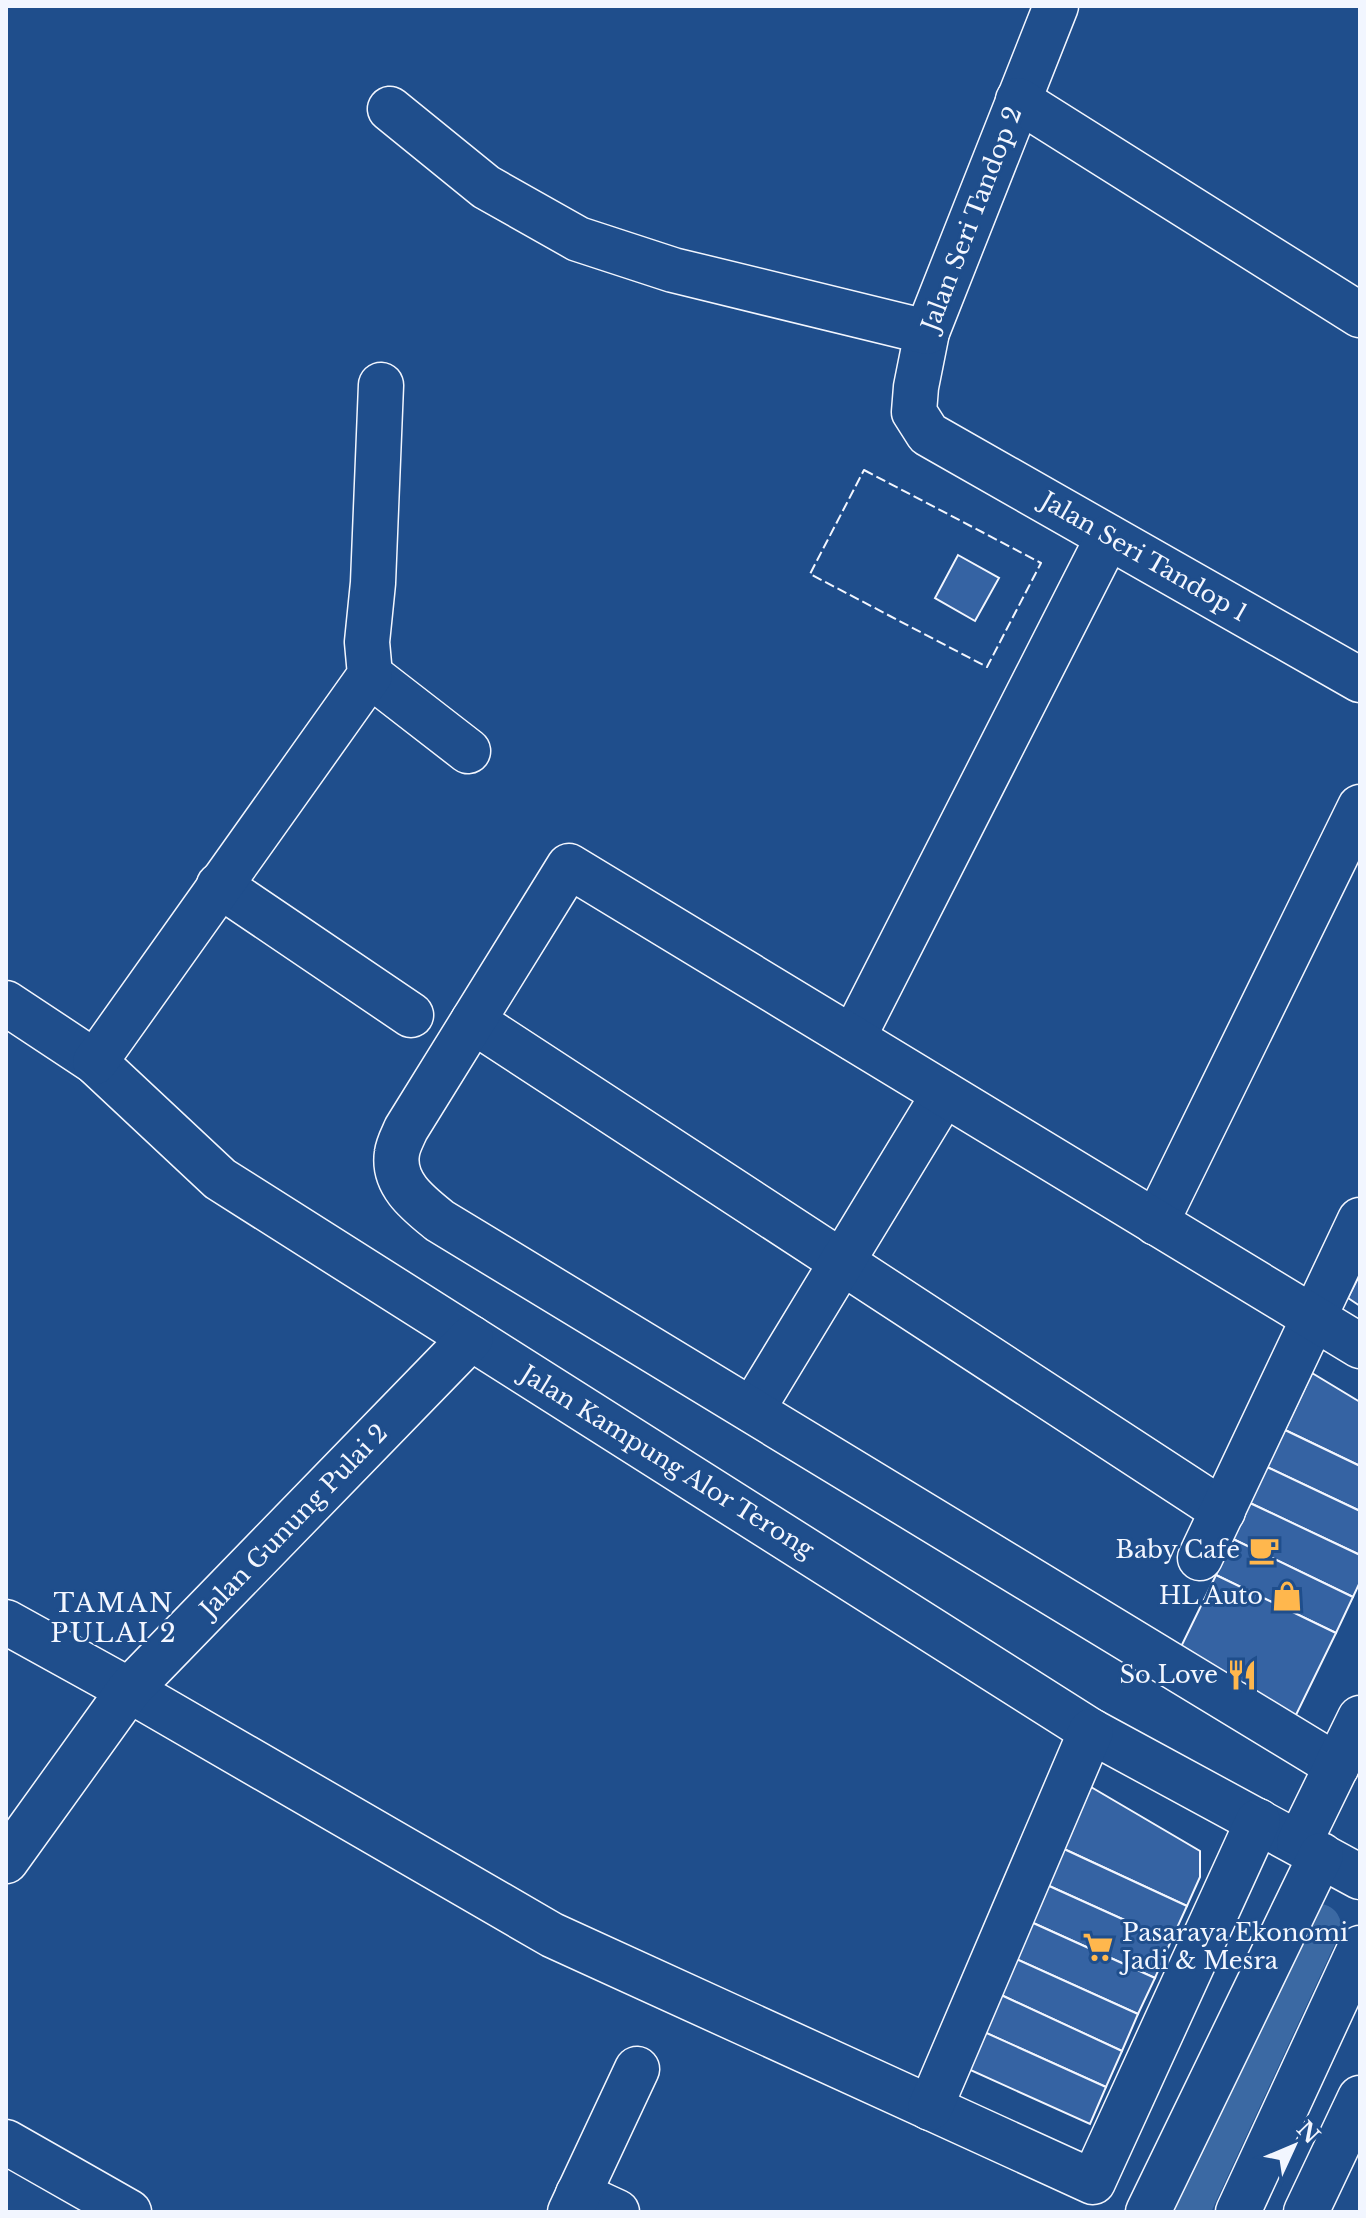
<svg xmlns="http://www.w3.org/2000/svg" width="1366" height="2218" font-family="'Libre Baskerville',serif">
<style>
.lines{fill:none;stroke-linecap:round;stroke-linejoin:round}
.canal{stroke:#3b69a3;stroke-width:44}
.building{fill:#3563a3;stroke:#f2f6ff;stroke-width:2}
.minor-casing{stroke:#f2f6ff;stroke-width:47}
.major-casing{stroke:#f2f6ff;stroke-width:47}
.minor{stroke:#1f4e8c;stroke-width:44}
.major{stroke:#1f4e8c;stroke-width:44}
.fence{stroke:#f2f6ff;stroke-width:2;stroke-dasharray:10 4;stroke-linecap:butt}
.labels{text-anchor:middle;stroke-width:6;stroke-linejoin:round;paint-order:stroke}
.street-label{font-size:24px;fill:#f2f6ff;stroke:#1f4e8c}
.poi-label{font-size:24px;fill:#f2f6ff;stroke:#1f4e8c;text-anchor:end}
.neighbourhood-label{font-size:26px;letter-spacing:2px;fill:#f2f6ff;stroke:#1f4e8c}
</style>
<rect width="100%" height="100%" fill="#1f4e8c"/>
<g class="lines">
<polyline class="canal" points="1187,2212 1319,1926"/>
</g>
<g class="building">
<polygon points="958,555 999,578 975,621 935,598"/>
<polygon points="1360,1274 1360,1306 1348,1298"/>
<polygon points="1312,1373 1360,1402 1360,1466 1285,1430"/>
<polygon points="1285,1430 1360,1466 1360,1511 1267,1467"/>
<polygon points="1267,1467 1360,1511 1360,1555 1250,1503"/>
<polygon points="1250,1503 1360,1555 1360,1582 1353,1597 1233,1539"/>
<polygon points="1233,1539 1353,1597 1336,1633 1216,1575"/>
<polygon points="1216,1575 1336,1633 1295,1717 1175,1659"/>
<polygon points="1091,1787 1200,1851 1200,1877 1187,1906 1064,1849"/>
<polygon points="1064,1849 1187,1906 1171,1941 1047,1885"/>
<polygon points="1047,1885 1171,1941 1155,1978 1031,1922"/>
<polygon points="1031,1922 1155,1978 1138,2014 1014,1958"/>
<polygon points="1014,1958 1138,2014 1122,2051 999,1994"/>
<polygon points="999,1994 1122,2051 1106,2087 982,2031"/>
<polygon points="982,2031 1106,2087 1090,2124 966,2068"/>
</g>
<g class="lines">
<g class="minor-casing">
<g id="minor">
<polyline points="1056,6 927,332 916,387 914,412 928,434 1360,680"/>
<polyline points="1018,100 1360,315"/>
<polyline points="390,109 486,187 578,239 673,270 927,332"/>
<polyline points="370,675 468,751"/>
<polyline points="219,885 411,1015"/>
<polyline points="6,1003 95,1062 220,1179 1091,1731 1360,1877"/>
<polyline points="473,1021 1223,1511"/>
<polyline points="853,1038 1108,537"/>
<polyline points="95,1062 370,675 367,642 373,583 381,385"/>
<polyline points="1156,1223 1360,807"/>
<polyline points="752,1410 944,1094"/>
<polyline points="1200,1558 1360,1220"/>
<polyline points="6,1622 129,1690 552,1935 1093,2182 1258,1821"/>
<path d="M1337 1766 440 1221C419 1204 392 1184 397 1153 398 1145 403 1136 406 1129L569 866 1360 1346"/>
<polyline points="1299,1843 1360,1718"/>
<polyline points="6,1861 129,1690 471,1338"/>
<polyline points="930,2108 1091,1731"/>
<polyline points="6,2142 129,2212"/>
<polyline points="578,2194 617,2212"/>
<polyline points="570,2212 637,2069"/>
<polyline points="1148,2212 1321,1855"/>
</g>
</g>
<g class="major-casing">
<g id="major">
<polyline points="1238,2212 1360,1948"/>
<polyline points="1306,2212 1360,2098"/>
</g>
</g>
<use href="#minor" class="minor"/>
<use href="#major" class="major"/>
<polygon class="fence" points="864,470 1041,563 987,667 810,574"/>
</g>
<defs>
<g id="cafe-bare" transform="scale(2.4)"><path d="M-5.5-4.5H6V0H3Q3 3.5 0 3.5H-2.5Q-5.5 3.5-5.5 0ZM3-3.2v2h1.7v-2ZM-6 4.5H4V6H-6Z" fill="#ffb74d" stroke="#1f4e8c" stroke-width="2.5" paint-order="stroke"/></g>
<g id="shop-bare" transform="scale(2.4)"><path d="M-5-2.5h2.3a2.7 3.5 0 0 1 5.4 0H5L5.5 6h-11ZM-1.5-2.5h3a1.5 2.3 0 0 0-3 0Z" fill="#ffb74d" stroke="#1f4e8c" stroke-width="2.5" paint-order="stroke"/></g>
<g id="restaurant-bare" transform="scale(2.4)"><path d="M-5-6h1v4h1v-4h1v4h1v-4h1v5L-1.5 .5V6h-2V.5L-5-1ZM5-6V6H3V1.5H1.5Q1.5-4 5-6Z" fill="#ffb74d" stroke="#1f4e8c" stroke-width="2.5" paint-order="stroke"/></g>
<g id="supermarket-bare" transform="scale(2.4)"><path d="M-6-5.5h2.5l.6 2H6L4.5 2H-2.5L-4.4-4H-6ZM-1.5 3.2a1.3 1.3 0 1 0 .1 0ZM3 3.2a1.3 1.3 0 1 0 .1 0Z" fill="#ffb74d" stroke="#1f4e8c" stroke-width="2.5" paint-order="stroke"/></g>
</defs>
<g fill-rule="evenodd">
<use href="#cafe-bare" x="1264" y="1550"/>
<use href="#shop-bare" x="1287" y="1596"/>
<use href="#restaurant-bare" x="1242" y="1675"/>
<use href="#supermarket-bare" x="1098" y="1947"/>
</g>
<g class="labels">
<g class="street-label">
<text transform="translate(972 219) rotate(-69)" y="8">Jalan Seri Tandop 2</text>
<text transform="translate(1144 557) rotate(30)" y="8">Jalan Seri Tandop 1</text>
<text transform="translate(667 1462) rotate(32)" y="8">Jalan Kampung Alor Terong</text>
<text transform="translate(294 1521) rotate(-46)" y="8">Jalan Gunung Pulai 2</text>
</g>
<g class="poi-label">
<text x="1240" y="1558">Baby Cafe</text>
<text x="1263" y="1604">HL Auto</text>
<text x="1218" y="1683">So Love</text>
<text x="1122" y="1941" text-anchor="start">Pasaraya Ekonomi<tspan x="1122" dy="28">Jadi &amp; Mesra</tspan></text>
</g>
<g class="neighbourhood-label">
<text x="114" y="1612">TAMAN<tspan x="114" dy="30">PULAI 2</tspan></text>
</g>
</g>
<rect width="1366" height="2218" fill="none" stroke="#f2f6ff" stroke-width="16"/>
<g transform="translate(1294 2146) rotate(46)" stroke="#1f4e8c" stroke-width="6" paint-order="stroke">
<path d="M0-6L14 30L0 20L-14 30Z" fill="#f2f6ff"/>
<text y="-12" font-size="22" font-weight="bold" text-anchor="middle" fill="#f2f6ff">N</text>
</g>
</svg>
